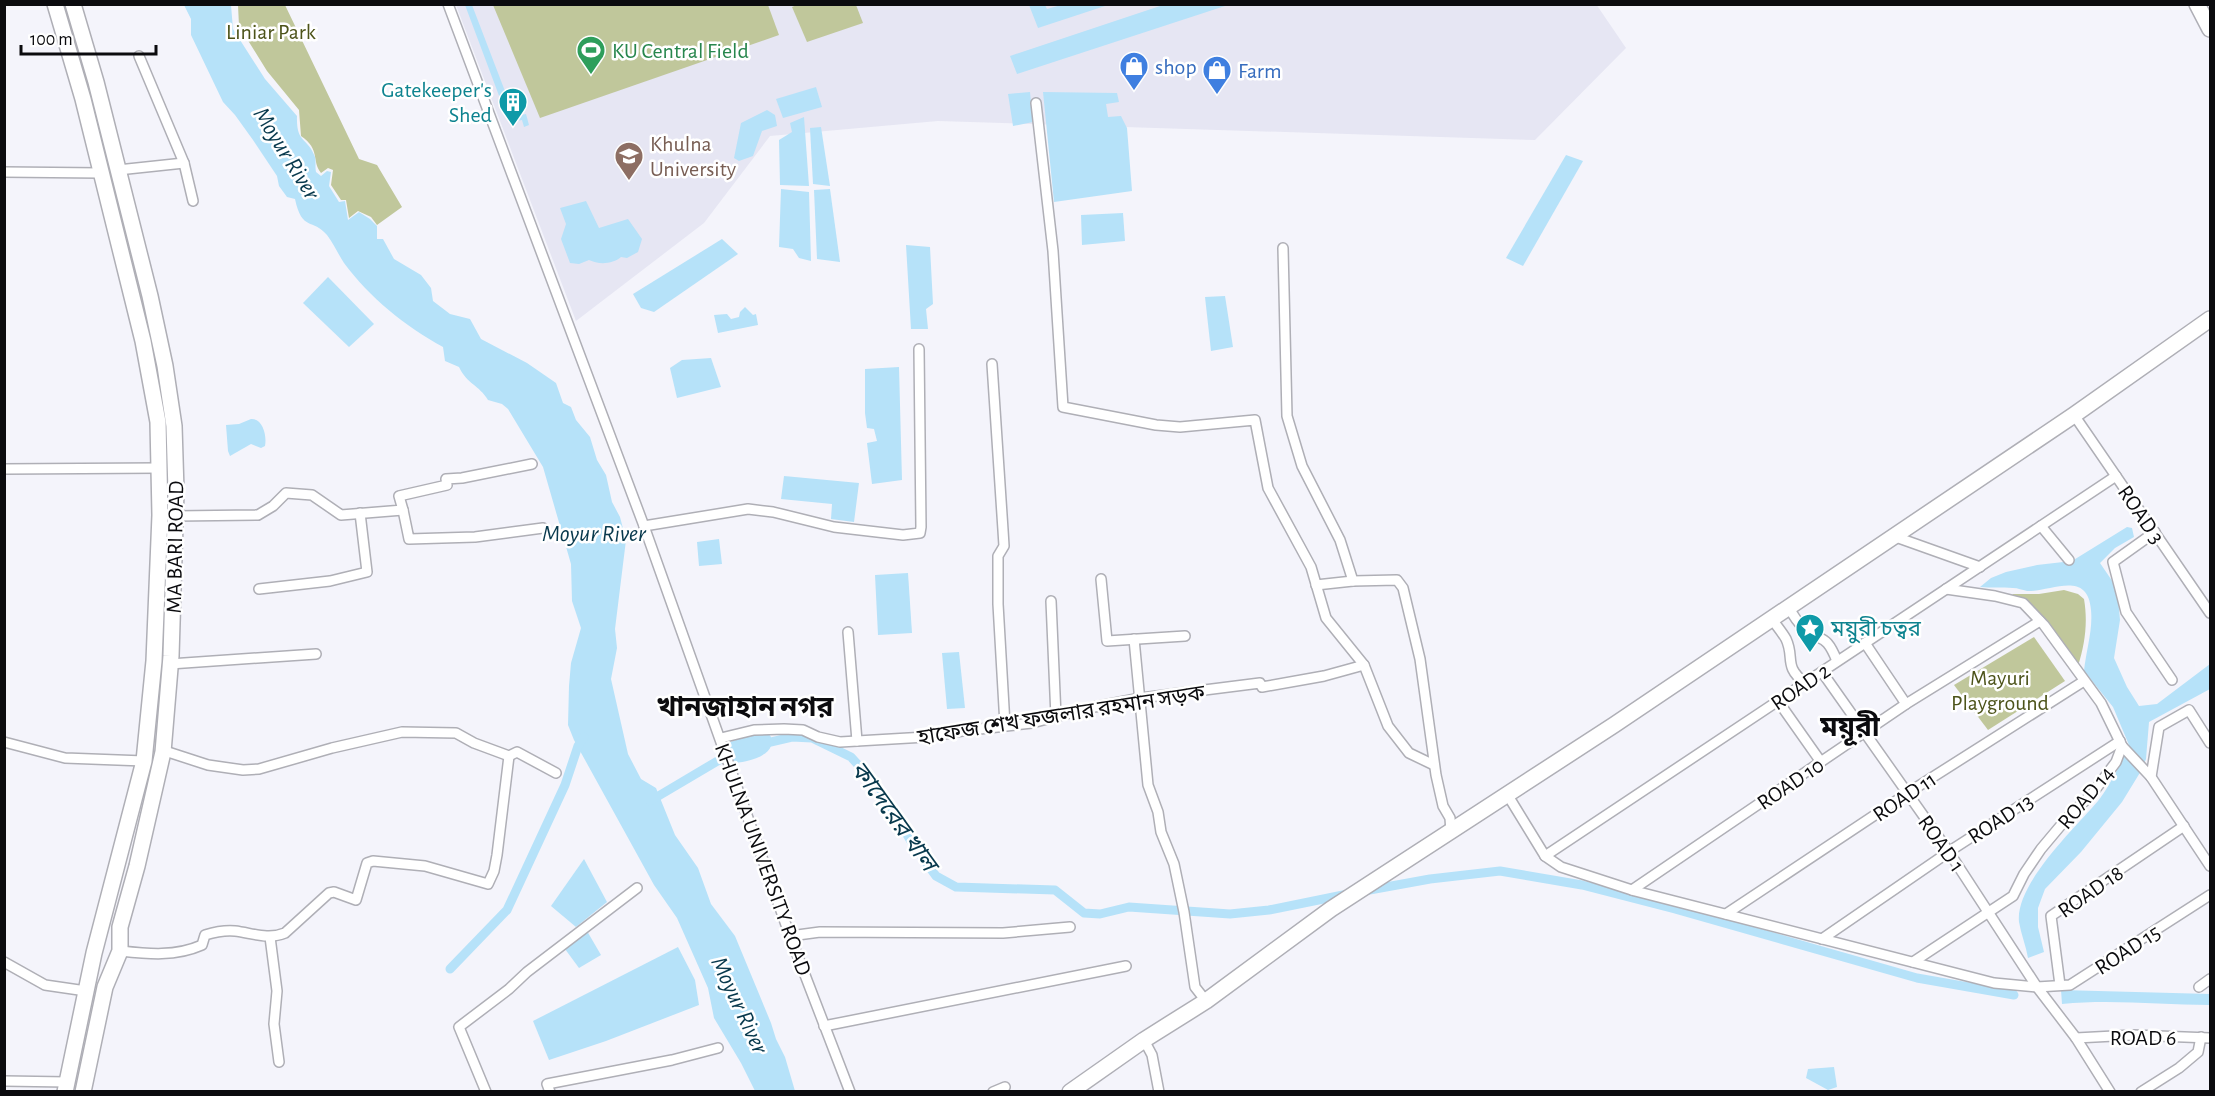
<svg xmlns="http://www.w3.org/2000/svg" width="2215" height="1096" font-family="'Alegreya Sans','Noto Sans Bengali',sans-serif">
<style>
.built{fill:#e6e6f3}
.green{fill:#c0c79b}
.water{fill:#b6e2f9}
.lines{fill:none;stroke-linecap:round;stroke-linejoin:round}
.canal{stroke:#b6e2f9;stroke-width:9}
.minor-casing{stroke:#afafb6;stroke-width:12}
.primary-casing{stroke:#afafb6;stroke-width:18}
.trunk-casing{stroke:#afafb6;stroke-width:18}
.minor{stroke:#fff;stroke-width:9}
.primary{stroke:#fff;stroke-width:15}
.trunk{stroke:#fff;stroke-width:15}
.labels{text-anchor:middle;stroke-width:5;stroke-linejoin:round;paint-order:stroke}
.park-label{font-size:22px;fill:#4c5319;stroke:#fff}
.leisure-label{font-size:22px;fill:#27864d;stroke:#fff;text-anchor:start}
.shop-label{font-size:22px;fill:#366cbe;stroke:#fff;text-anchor:start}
.culture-label{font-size:22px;fill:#0d838f;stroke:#fff;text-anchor:end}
.education-label{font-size:22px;fill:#785e54;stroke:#fff;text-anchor:start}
.street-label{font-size:22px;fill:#0b0b0e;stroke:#fff}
.water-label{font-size:24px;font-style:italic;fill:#08394d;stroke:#fff}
.district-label{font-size:28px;font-weight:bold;fill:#0b0b0e;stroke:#fff}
</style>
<rect width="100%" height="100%" fill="#f4f4fb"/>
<polygon class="built" points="1596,4 1626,48 1535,140 938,121 770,136 704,223 576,321 456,5"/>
<g class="green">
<polygon points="799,4 856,5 863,23 807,42 792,7"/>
<path d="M238 5H285L359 159 377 165 402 207 377 225 371 217 358 211 349 218 346 200H341L331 185 333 170 328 168 321 173C311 160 321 150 301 136L299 110 267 71 239 26Z"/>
<polygon points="493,5 768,5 779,35 540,118"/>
<path d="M2064 590 2078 594 2084 599C2088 622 2085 644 2078 666L2044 618 2012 594H2039Z"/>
<polygon points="2034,637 2065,681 1988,730 1954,685"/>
</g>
<g class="water">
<polygon points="1166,4 1228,5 1017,74 1010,56"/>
<path d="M184 5H231L233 29 265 79 297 116C296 144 308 137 315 157 316 161 315 168 316 172L321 176 327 171 331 172 329 186 339 202 345 201 348 220 359 212 370 219 377 226V239H383L394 259 421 275 431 288 433 301 450 314 470 319 481 339 527 363 556 383 563 403 571 407 576 420 590 437 597 460 606 475 612 502 620 517 626 540 615 629 617 648 611 679 628 754 641 779 656 788 675 835 698 868 711 904 735 936 771 1023 776 1039 785 1057 795 1091H755L741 1063 714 1018 708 988 677 918 654 885 574 740 568 725 569 686 571 663 581 628 572 601 571 564 543 467 508 409 502 404 488 400C479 385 467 384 459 367L445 361 443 347C405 326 370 298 344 263 338 254 334 244 327 235 313 218 302 232 295 199L287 197 279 186 277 176 253 140 235 115 223 102 191 35V19Z"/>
<polygon points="465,5 472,5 513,112 516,116 526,114 529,125 524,127 522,120 512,122 507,117"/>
<polygon points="1029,5 1045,5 1047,9 1061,5 1108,5 1038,28"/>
<polygon points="816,87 822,107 783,118 776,99"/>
<polygon points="1030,92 1033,122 1013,126 1008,94"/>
<polygon points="1043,92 1117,93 1119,102 1106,104 1108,117 1121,116 1127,128 1132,191 1054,202"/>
<polygon points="767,110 775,115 777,126 762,131 753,156 739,161 734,158 741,123"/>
<polygon points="804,117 809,186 780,185 779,140 792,132 790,123"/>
<polygon points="821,127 830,186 813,184 810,128"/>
<polygon points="1566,155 1583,161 1523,266 1506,258"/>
<polygon points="781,189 809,192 811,261 799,258 793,249 779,247"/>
<polygon points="830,189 840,262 817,259 814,190"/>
<path d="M586 201 599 228 628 219 642 239 638 252 627 258 621 257C613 264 599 265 589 260L579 264 570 263 561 239 566 224 560 208Z"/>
<polygon points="1123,213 1125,241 1082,245 1081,215"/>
<polygon points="722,239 738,254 654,312 641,308 633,294"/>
<polygon points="906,245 930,247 933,304 926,309 928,329 911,329"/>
<polygon points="328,277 374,324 349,347 303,303"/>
<polygon points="1225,296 1233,347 1211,351 1205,297"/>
<polygon points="745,307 753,315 756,314 758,325 718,333 714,315 727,314 731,319 739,317 740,312"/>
<polygon points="711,358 721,387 677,398 670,368 682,360"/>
<polygon points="899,367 902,480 872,484 867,443 877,441 874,429 867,428 865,413 865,369"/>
<path d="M251 419C263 418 267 436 265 446L261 448 251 444 230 456 228 451 226 425 239 424Z"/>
<polygon points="784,476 859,483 854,522 831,519 832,504 781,499"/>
<path d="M2127 527 2132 528 2134 537 2115 548 2100 563 2117 588 2120 620 2114 658 2127 687 2139 706 2157 704 2210 664V689L2149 722 2146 759 2141 771 2122 802 2081 852 2045 889 2038 908V927L2044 952 2028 958C2026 946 2021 934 2019 922 2015 884 2075 828 2098 801 2107 790 2124 759 2129 745L2113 707 2084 671C2086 651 2093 630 2091 610 2088 569 2050 592 2027 591 2022 590 2018 588 2013 588 2002 587 1991 588 1980 587L1991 578 2006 572 2037 565 2072 561Z"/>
<polygon points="719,539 722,564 699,566 697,542"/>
<polygon points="908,573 912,633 878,635 875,575"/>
<polygon points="959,652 965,708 947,709 942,653"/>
<path d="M757 733H768L771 737C771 739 772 744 771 746 767 758 742 763 731 763L729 760 731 753 725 750 727 743Z"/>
<polygon points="584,859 607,902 576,927 551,906"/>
<polygon points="587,931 601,955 579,968 565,949"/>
<polygon points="678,947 695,980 699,1005 606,1041 549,1060 533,1021"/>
<path d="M2061 990 2210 994V1005C2161 1005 2112 999 2062 1004Z"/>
<polygon points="1834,1067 1837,1087 1828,1090 1806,1078 1808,1069"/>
</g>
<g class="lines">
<g class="canal">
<polyline points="762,744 792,737 812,738 851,757 880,789 912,843 936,876 956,887 1055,890 1084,913 1100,914 1129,907 1230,914 1269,910 1348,894"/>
<polyline points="650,801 731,753 743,750"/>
<polyline points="1364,891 1430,879 1500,871 1582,885 1675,909 1917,978 2014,995"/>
<polyline points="450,969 507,910 565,785 578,746 584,737"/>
</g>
<g class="minor-casing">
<g id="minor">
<polyline points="448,4 644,526 790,936 850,1092"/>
<polyline points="139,56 184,163 193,201"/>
<polyline points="1036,103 1053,251 1063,407 1156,425 1180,427 1255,420 1268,488 1311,567 1326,618 1364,665 1388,726 1409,753 1434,765"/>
<polyline points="118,170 184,163"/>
<polyline points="4,172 100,173"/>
<polyline points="1283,248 1287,416 1302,466 1340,540 1353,581 1397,580 1403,588 1420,659 1436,775 1443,806 1450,818 1451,832"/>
<polyline points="992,364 1003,530 1004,546 998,556 998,604 1005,725"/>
<polyline points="2074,415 2210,613"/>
<polyline points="4,469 159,468"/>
<polyline points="403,510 409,539 475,537 543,528"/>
<polyline points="176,516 258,515 273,506 286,493 312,495 341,515 403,510 399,496 447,485 446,479 462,478 532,464"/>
<polyline points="644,526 748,509 773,512 834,527 903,535 920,533 921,527 919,349"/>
<polyline points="2041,526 2069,560"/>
<polyline points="2155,532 2113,562 2126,612 2172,680"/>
<polyline points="1893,536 1980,567"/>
<polyline points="1101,579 1107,641 1185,636"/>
<polyline points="1316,585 1353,581"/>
<polyline points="259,589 330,581 367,572 360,513"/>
<polyline points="1051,601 1056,717"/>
<path d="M1788 606C1792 613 1796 621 1802 626 1821 644 1825 631 1837 661"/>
<path d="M1771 618C1776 625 1782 632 1786 639 1795 658 1783 666 1805 683"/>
<polyline points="848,632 857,741"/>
<polyline points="1134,639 1148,785 1158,812 1161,832 1174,864 1184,912 1195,987 1206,1001"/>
<polyline points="1865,643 1906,704"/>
<polyline points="170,664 316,654"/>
<polyline points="1822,672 1949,852 2037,987 2076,1038 2110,1092"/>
<polyline points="1778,701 1821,762"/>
<polyline points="721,738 754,730 784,729 803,730 818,737 840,742 926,737 962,731 1032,723 1089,708 1141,698 1260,683 1262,687 1324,676 1364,665"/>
<polyline points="4,742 65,758 144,761"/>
<polyline points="2122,746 2151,777 2210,866"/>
<polyline points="163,752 168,752 208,765 243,770 259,769 332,748 402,732 456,733 474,743 509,756 517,752 556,773"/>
<polyline points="2151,777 2159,727 2189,710 2210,743"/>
<polyline points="1507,794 1545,856 1561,867 1635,891 1994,983 2037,987 2070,985 2210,895"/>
<polyline points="1545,856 2116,476"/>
<polyline points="1632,890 1906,704 2040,621"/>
<polyline points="1726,914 1914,789 2084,681"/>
<polyline points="790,936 820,932 1003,933 1070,927"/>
<polyline points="270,937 277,991 274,1024 279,1062"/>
<polyline points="1822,939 1956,847 2120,741"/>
<path d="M120 951C148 954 175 957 202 945L205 935C215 932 225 930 235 931 252 933 268 940 285 933L329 893 334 892 356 900 367 863 373 861 425 866 488 884 494 871 497 855 509 756"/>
<polyline points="4,962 45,985 86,991"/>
<polyline points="1913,962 2013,896 2024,874 2041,849 2067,818 2092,794 2116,762 2122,746 2101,703 2044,625 2023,603 1995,596 1946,589"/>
<polyline points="2060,985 2051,916 2184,826"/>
<polyline points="2199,987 2210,979"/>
<polyline points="824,1026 1126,966"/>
<polyline points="2076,1038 2133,1035 2210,1038"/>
<polyline points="1144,1040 1152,1055 1159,1092"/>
<polyline points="4,1081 67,1082"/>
<polyline points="486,1092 459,1027 509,989 527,972 637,888"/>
<polyline points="550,1092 547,1084 672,1060 718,1048"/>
<polyline points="993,1092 1005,1087"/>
<polyline points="2141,1092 2179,1068 2198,1052 2201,1037"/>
</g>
</g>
<g class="primary-casing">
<g id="primary">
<polyline points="55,4 83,99 143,341 158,422 160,515 154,661 144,761 94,953 65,1092"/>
<polyline points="73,4 96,82 150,296 165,366 174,426 176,491 171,656 163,752 137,866 120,927 120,951 105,987 83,1092"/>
<polyline points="1070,1092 1144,1040 1206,1001 1331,909 1614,725 2074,415 2210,319"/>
</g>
</g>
<g class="trunk-casing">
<polyline id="trunk" points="2197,4 2210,29"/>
</g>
<use href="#minor" class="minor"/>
<use href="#primary" class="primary"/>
<use href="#trunk" class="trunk"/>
</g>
<defs>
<g id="stadium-pin" transform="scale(1.5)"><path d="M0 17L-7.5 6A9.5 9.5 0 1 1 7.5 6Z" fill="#2e9e5b" stroke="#fff"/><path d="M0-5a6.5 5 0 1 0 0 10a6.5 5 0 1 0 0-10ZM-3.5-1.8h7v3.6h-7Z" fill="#fff"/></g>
<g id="shop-pin" transform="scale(1.5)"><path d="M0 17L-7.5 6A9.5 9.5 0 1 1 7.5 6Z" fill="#3f7fe0" stroke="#fff"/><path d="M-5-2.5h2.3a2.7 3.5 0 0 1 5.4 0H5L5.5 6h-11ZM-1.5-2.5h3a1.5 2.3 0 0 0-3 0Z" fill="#fff"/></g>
<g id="building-pin" transform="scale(1.5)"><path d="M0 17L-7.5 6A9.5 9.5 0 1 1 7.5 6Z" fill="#0f9aa8" stroke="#fff"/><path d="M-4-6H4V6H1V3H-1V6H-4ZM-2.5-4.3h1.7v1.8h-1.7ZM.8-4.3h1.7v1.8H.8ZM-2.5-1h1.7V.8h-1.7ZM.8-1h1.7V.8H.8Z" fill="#fff"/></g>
<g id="university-pin" transform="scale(1.5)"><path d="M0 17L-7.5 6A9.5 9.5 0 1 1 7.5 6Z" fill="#8d6e63" stroke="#fff"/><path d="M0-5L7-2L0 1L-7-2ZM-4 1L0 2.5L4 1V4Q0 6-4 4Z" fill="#fff"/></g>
<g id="sight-pin" transform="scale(1.5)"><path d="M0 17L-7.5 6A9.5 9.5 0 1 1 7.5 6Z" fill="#0f9aa8" stroke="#fff"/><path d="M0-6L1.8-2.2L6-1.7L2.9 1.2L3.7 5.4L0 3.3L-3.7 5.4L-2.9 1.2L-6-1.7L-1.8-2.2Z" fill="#fff"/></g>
</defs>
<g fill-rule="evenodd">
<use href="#stadium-pin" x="591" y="50"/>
<use href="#shop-pin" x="1134" y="66"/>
<use href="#shop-pin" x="1217" y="70"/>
<use href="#building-pin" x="513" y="102"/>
<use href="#university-pin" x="629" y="156"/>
<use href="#sight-pin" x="1810" y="628"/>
</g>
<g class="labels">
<g class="park-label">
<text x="271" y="39">Liniar Park</text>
<text x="2000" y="685">Mayuri<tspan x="2000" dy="25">Playground</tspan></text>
</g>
<g class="leisure-label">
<text x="612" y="58">KU Central Field</text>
</g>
<g class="shop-label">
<text x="1155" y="74">shop</text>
<text x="1238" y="78">Farm</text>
</g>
<g class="culture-label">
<text x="492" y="97">Gatekeeper's<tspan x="492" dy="25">Shed</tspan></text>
<text x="1831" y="636" text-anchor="start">ময়ুরী চত্বর</text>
</g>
<g class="education-label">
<text x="650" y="151">Khulna<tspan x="650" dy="25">University</tspan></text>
</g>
<g class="street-label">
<text transform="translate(2142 514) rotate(56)" y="8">ROAD 3</text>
<text transform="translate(174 547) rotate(-89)" y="8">MA BARI ROAD</text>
<text transform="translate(1800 686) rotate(-34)" y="8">ROAD 2</text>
<text transform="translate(1061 714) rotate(-9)" y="8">হাফেজ শেখ ফজলার রহমান সড়ক</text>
<text transform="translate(1790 783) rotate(-34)" y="8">ROAD 10</text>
<text transform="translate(1904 796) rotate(-34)" y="8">ROAD 11</text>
<text transform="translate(2085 797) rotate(-50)" y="8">ROAD 14</text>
<text transform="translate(2000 818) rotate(-33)" y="8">ROAD 13</text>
<text transform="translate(1942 843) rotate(55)" y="8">ROAD 1</text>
<text transform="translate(764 859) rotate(70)" y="8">KHULNA UNIVERSITY ROAD</text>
<text transform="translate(2090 891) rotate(-35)" y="8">ROAD 18</text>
<text transform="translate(2127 949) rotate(-33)" y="8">ROAD 15</text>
<text x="2143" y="1045">ROAD 6</text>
</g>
<g class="water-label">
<text transform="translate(287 153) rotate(58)" y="8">Moyur River</text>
<text x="594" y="541">Moyur River</text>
<text transform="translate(894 816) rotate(54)" y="8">কাদেরের খাল</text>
<text transform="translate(740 1005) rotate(65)" y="8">Moyur River</text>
</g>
<g class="district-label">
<text x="745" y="716">খানজাহান নগর</text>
<text x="1850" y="736">ময়ূরী</text>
</g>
</g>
<rect width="2215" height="1096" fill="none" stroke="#0b0b0e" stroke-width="12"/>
<path d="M21 45v9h135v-9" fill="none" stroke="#0b0b0e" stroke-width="3"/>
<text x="30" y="45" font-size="18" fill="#0b0b0e" stroke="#ffffff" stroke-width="4.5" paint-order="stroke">100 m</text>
</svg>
